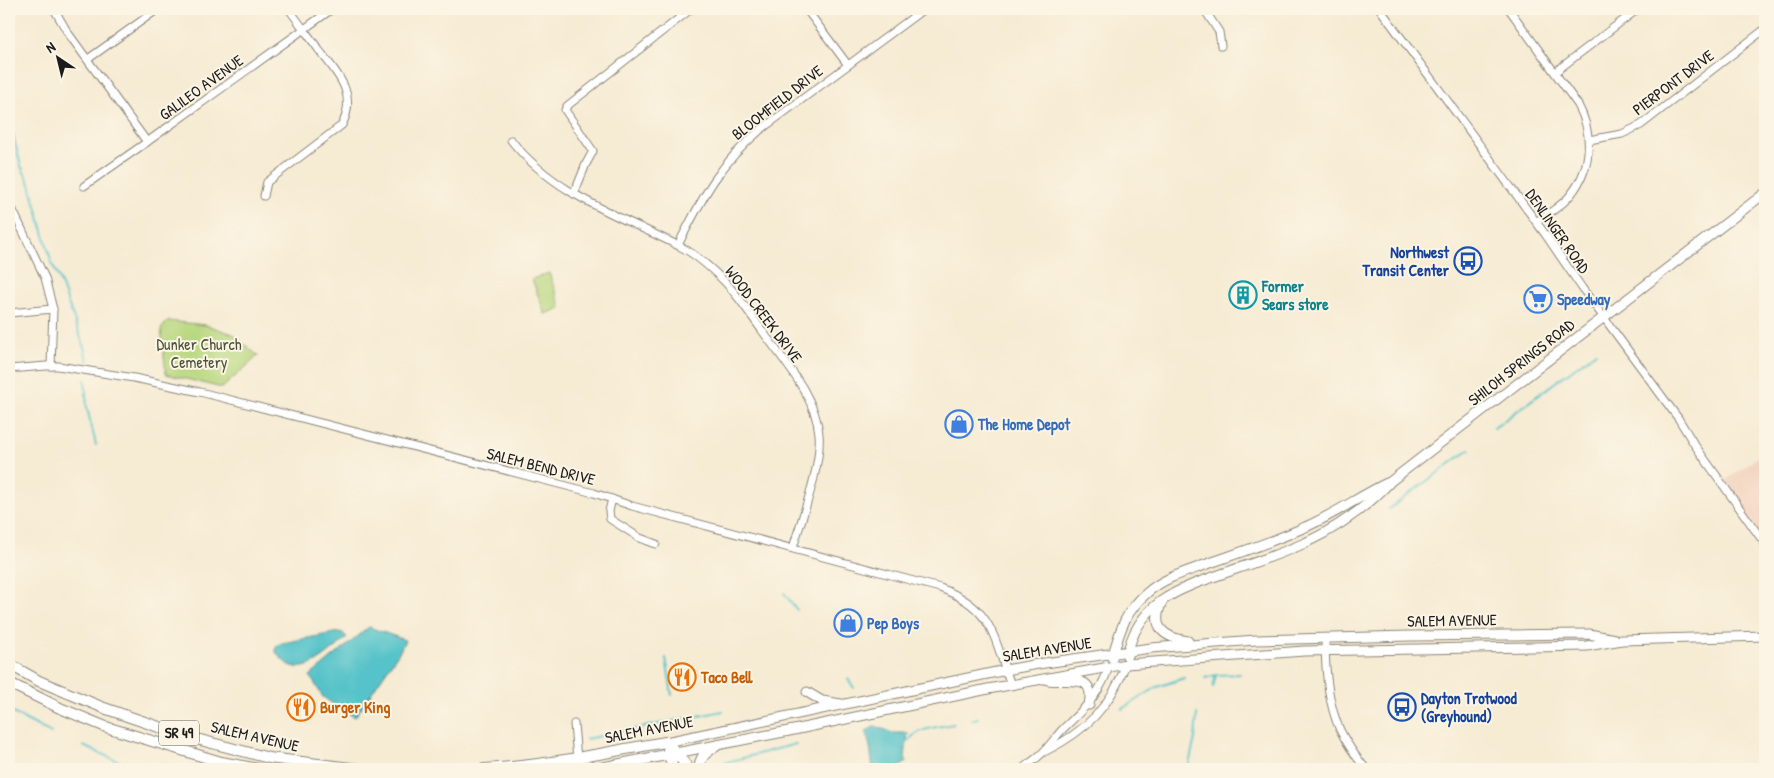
<svg xmlns="http://www.w3.org/2000/svg" width="1774" height="778" font-family="'Patrick Hand',sans-serif">
<style>
.built{fill:#f3d4bf}
.green{fill:#b8d77f;stroke:#6a7a4e}
.water{fill:#55c3c9;stroke:#387072}
.lines{fill:none;stroke-linecap:round;stroke-linejoin:round}
.stream{stroke:#55c3c9;stroke-width:2}
.minor-casing{stroke:#898478;stroke-width:9}
.major-casing{stroke:#898478;stroke-width:11}
.highway-casing{stroke:#898478;stroke-width:12}
.minor{stroke:#fff;stroke-width:7}
.major{stroke:#fff;stroke-width:9}
.highway{stroke:#fff;stroke-width:10}
.labels{text-anchor:middle;stroke-width:4;stroke-linejoin:round;paint-order:stroke}
.shield{fill:#fcf5e5;stroke:#5f5d58;stroke-width:1}
.shield-label{font-size:15px;font-weight:bold;fill:#1c1c1c}
.street-label{font-size:16px;fill:#1c1c1c;stroke:#fcf5e5}
.transit-label{font-size:16px;font-weight:bold;fill:#164399;stroke:#fcf5e5;text-anchor:end}
.culture-label{font-size:16px;font-weight:bold;fill:#0d838f;stroke:#fcf5e5;text-anchor:start}
.shop-label{font-size:16px;font-weight:bold;fill:#366cbe;stroke:#fcf5e5;text-anchor:start}
.park-label{font-size:16px;fill:#4b543a;stroke:#fcf5e5}
.food-label{font-size:16px;font-weight:bold;fill:#c56008;stroke:#fcf5e5;text-anchor:start}
</style>
<rect width="100%" height="100%" fill="#fcf5e5"/>
<filter id="ink" filterUnits="userSpaceOnUse"><feTurbulence type="fractalNoise" baseFrequency=".02" numOctaves="2"/><feDisplacementMap in="SourceGraphic" scale="10" xChannelSelector="R" yChannelSelector="G"/><feConvolveMatrix kernelMatrix="1 2 1 2 8 2 1 2 1" color-interpolation-filters="sRGB"/></filter>
<filter id="wash" filterUnits="userSpaceOnUse"><feTurbulence type="fractalNoise" baseFrequency=".0096" numOctaves="4" result="noise"/><feDisplacementMap in="SourceGraphic" scale="20" xChannelSelector="R" yChannelSelector="G"/><feGaussianBlur stdDeviation="1.12" result="paint"/><feColorMatrix in="noise" values="0 0 0 0 0 0 0 0 0 0 0 0 0 0 0 0 0 1.4 0 .05"/><feComposite in="paint" operator="in"/></filter>
<g filter="url(#wash)">
<rect width="100%" height="100%" fill="#f6ebd3"/>
<polygon class="built" points="1765,452 1765,544 1722,483"/>
<g class="green">
<polygon points="549,273 561,308 545,314 532,279"/>
<polygon points="168,321 206,325 233,334 258,356 222,388 166,374 161,329"/>
</g>
<g class="water">
<polygon points="369,627 405,640 400,651 355,717 343,711 323,697 310,676"/>
<path d="M339 632 343 633 347 637C342 643 335 648 329 653 310 668 293 676 276 652V646L282 643Z"/>
<polygon points="876,726 893,733 908,733 905,757 907,762 896,769 873,769 870,747 866,731"/>
</g>
<g class="lines">
<g class="stream">
<polyline points="9,119 21,166 30,184 52,264 59,278 83,344 88,362"/>
<polyline points="85,380 87,408 96,445"/>
<polyline points="1494,428 1596,352"/>
<polyline points="1389,509 1470,449"/>
<polyline points="784,593 797,610"/>
<polyline points="666,658 672,695"/>
<polyline points="1205,678 1216,675 1240,674"/>
<polyline points="848,679 854,688"/>
<polyline points="1213,687 1216,675"/>
<polyline points="1122,709 1157,687 1184,678"/>
<polyline points="9,711 51,733"/>
<polyline points="971,720 978,718"/>
<polyline points="586,739 723,711"/>
<path d="M907 743C916 728 937 727 954 724"/>
<polyline points="83,746 137,769"/>
<polyline points="719,769 716,765 796,744"/>
<polyline points="1188,769 1195,738 1197,714"/>
</g>
</g>
</g>
<g filter="url(#ink)">
<g class="lines">
<g class="minor-casing">
<g id="minor">
<polyline points="54,9 68,33 147,142"/>
<polyline points="806,9 848,65"/>
<polyline points="1204,9 1219,32 1221,46"/>
<polyline points="1380,9 1545,234 1582,288 1678,418 1694,444 1765,544"/>
<path d="M1509 9 1578 105C1595 136 1591 173 1567 199 1558 208 1547 215 1536 222"/>
<polyline points="88,59 158,9"/>
<polyline points="1555,72 1638,9"/>
<path d="M511 140C553 194 620 216 679 246 696 254 711 268 724 281 738 295 749 313 761 329 782 359 816 396 819 434 822 465 802 517 793 548"/>
<polyline points="1589,140 1622,134 1641,125 1765,29"/>
<polyline points="84,186 147,142 332,9"/>
<polyline points="574,194 586,164 593,151 565,110 567,106 691,9"/>
<path d="M264 196 267 182 342 125C358 94 337 73 319 50 309 36 299 23 289 9"/>
<polyline points="9,202 45,278 53,309 51,366"/>
<path d="M678 245C703 197 717 167 759 131L924 9"/>
<polyline points="9,313 53,309"/>
<path d="M9 369 46 366H58L134 378 200 392 594 493 632 506 940 588C994 608 993 637 1011 685"/>
<polyline points="612,499 609,511 610,519 640,538 656,544"/>
<path d="M1325 638C1325 666 1328 704 1340 730 1347 744 1356 757 1366 769"/>
<polyline points="574,724 577,759"/>
<path d="M1046 751C1086 731 1111 706 1126 664"/>
<path d="M1022 769C1028 764 1035 760 1040 755 1048 748 1054 739 1061 731 1081 711 1101 695 1109 666"/>
</g>
</g>
<g class="major-casing">
<g id="major">
<path d="M1162 602C1150 627 1164 638 1188 641"/>
<path d="M1127 656C1138 598 1186 587 1233 570 1257 562 1282 553 1305 543 1337 528 1367 507 1391 481L1765 193"/>
<path d="M1112 658C1120 630 1125 611 1148 592 1165 577 1189 571 1210 563 1241 552 1272 542 1303 528 1332 516 1358 497 1387 483"/>
<path d="M1048 680C1069 683 1096 672 1089 705"/>
<polyline points="807,692 822,701 841,704"/>
<polyline points="666,742 1006,670 1038,664 1151,648 1256,640 1410,636 1589,634 1615,639"/>
<polyline points="676,753 789,731 988,689 1126,664 1304,651 1587,646 1622,640 1765,636"/>
</g>
</g>
<g class="highway-casing">
<g id="highway">
<polyline points="9,664 39,681 104,708 185,736 269,758 359,769"/>
<polyline points="9,683 60,708 106,727 221,762 258,769"/>
<polyline points="672,748 689,769"/>
<polyline points="668,750 673,769"/>
<path d="M484 769C546 766 605 752 666 742"/>
<polyline points="596,769 676,753"/>
<path d="M700 769C699 757 706 752 716 746"/>
</g>
</g>
<use href="#minor" class="minor"/>
<use href="#major" class="major"/>
<use href="#highway" class="highway"/>
</g>
</g>
<defs>
<g id="bus-ring" transform="scale(1.4375)"><circle r="9.5" fill="#fcf5e5" stroke="#1a4fb4" stroke-width="1.5"/><path d="M-5-6H5V4H4V6H2V4H-2V6H-4V4H-5ZM-3.5-4V0h7V-4ZM-3.5 1.2v1.5H-2V1.2ZM2 1.2v1.5H3.5V1.2Z" fill="#1a4fb4"/></g>
<g id="building-ring" transform="scale(1.4375)"><circle r="9.5" fill="#fcf5e5" stroke="#0f9aa8" stroke-width="1.5"/><path d="M-4-6H4V6H1V3H-1V6H-4ZM-2.5-4.3h1.7v1.8h-1.7ZM.8-4.3h1.7v1.8H.8ZM-2.5-1h1.7V.8h-1.7ZM.8-1h1.7V.8H.8Z" fill="#0f9aa8"/></g>
<g id="supermarket-ring" transform="scale(1.4375)"><circle r="9.5" fill="#fcf5e5" stroke="#3f7fe0" stroke-width="1.5"/><path d="M-6-5.5h2.5l.6 2H6L4.5 2H-2.5L-4.4-4H-6ZM-1.5 3.2a1.3 1.3 0 1 0 .1 0ZM3 3.2a1.3 1.3 0 1 0 .1 0Z" fill="#3f7fe0"/></g>
<g id="shop-ring" transform="scale(1.4375)"><circle r="9.5" fill="#fcf5e5" stroke="#3f7fe0" stroke-width="1.5"/><path d="M-5-2.5h2.3a2.7 3.5 0 0 1 5.4 0H5L5.5 6h-11ZM-1.5-2.5h3a1.5 2.3 0 0 0-3 0Z" fill="#3f7fe0"/></g>
<g id="restaurant-ring" transform="scale(1.4375)"><circle r="9.5" fill="#fcf5e5" stroke="#e8710a" stroke-width="1.5"/><path d="M-5-6h1v4h1v-4h1v4h1v-4h1v5L-1.5 .5V6h-2V.5L-5-1ZM5-6V6H3V1.5H1.5Q1.5-4 5-6Z" fill="#e8710a"/></g>
</defs>
<g fill-rule="evenodd">
<use href="#bus-ring" x="1468" y="261"/>
<use href="#building-ring" x="1243" y="295"/>
<use href="#supermarket-ring" x="1538" y="299"/>
<use href="#shop-ring" x="959" y="424"/>
<use href="#shop-ring" x="848" y="623"/>
<use href="#restaurant-ring" x="682" y="677"/>
<use href="#restaurant-ring" x="301" y="707"/>
<use href="#bus-ring" x="1402" y="707"/>
</g>
<g class="labels">
<rect class="shield" x="159" y="720.5" width="40" height="25" rx="4"/>
<g class="shield-label">
<text x="179" y="738">SR 49</text>
</g>
<g class="street-label">
<text transform="translate(1673 82) rotate(-37)" y="6">PIERPONT DRIVE</text>
<text transform="translate(201 87) rotate(-36)" y="6">GALILEO AVENUE</text>
<text transform="translate(777 102) rotate(-38)" y="6">BLOOMFIELD DRIVE</text>
<text transform="translate(1558 231) rotate(55)" y="6">DENLINGER ROAD</text>
<text transform="translate(764 314) rotate(53)" y="6">WOOD CREEK DRIVE</text>
<text transform="translate(1521 362) rotate(-38)" y="6">SHILOH SPRINGS ROAD</text>
<text transform="translate(541 466) rotate(14)" y="6">SALEM BEND DRIVE</text>
<text transform="translate(1452 620) rotate(-1)" y="6">SALEM AVENUE</text>
<text transform="translate(1047 649) rotate(-9)" y="6">SALEM AVENUE</text>
<text transform="translate(649 729) rotate(-11)" y="6">SALEM AVENUE</text>
<text transform="translate(255 736) rotate(13)" y="6">SALEM AVENUE</text>
</g>
<g class="transit-label">
<text x="1449" y="258">Northwest<tspan x="1449" dy="18">Transit Center</tspan></text>
<text x="1421" y="704" text-anchor="start">Dayton Trotwood<tspan x="1421" dy="18">(Greyhound)</tspan></text>
</g>
<g class="culture-label">
<text x="1262" y="292">Former<tspan x="1262" dy="18">Sears store</tspan></text>
</g>
<g class="shop-label">
<text x="1557" y="305">Speedway</text>
<text x="978" y="430">The Home Depot</text>
<text x="867" y="629">Pep Boys</text>
</g>
<g class="park-label">
<text x="199" y="350">Dunker Church<tspan x="199" dy="18">Cemetery</tspan></text>
</g>
<g class="food-label">
<text x="701" y="683">Taco Bell</text>
<text x="320" y="713">Burger King</text>
</g>
</g>
<rect width="1774" height="778" fill="none" stroke="#fcf5e5" stroke-width="30"/>
<g transform="translate(58 58) rotate(325)" stroke="#fcf5e5" stroke-width="4" paint-order="stroke">
<path d="M0-4L9 19L0 12L-9 19Z" fill="#1c1c1c"/>
<text y="-8" font-size="14" font-weight="bold" text-anchor="middle" fill="#1c1c1c">N</text>
</g>
</svg>
